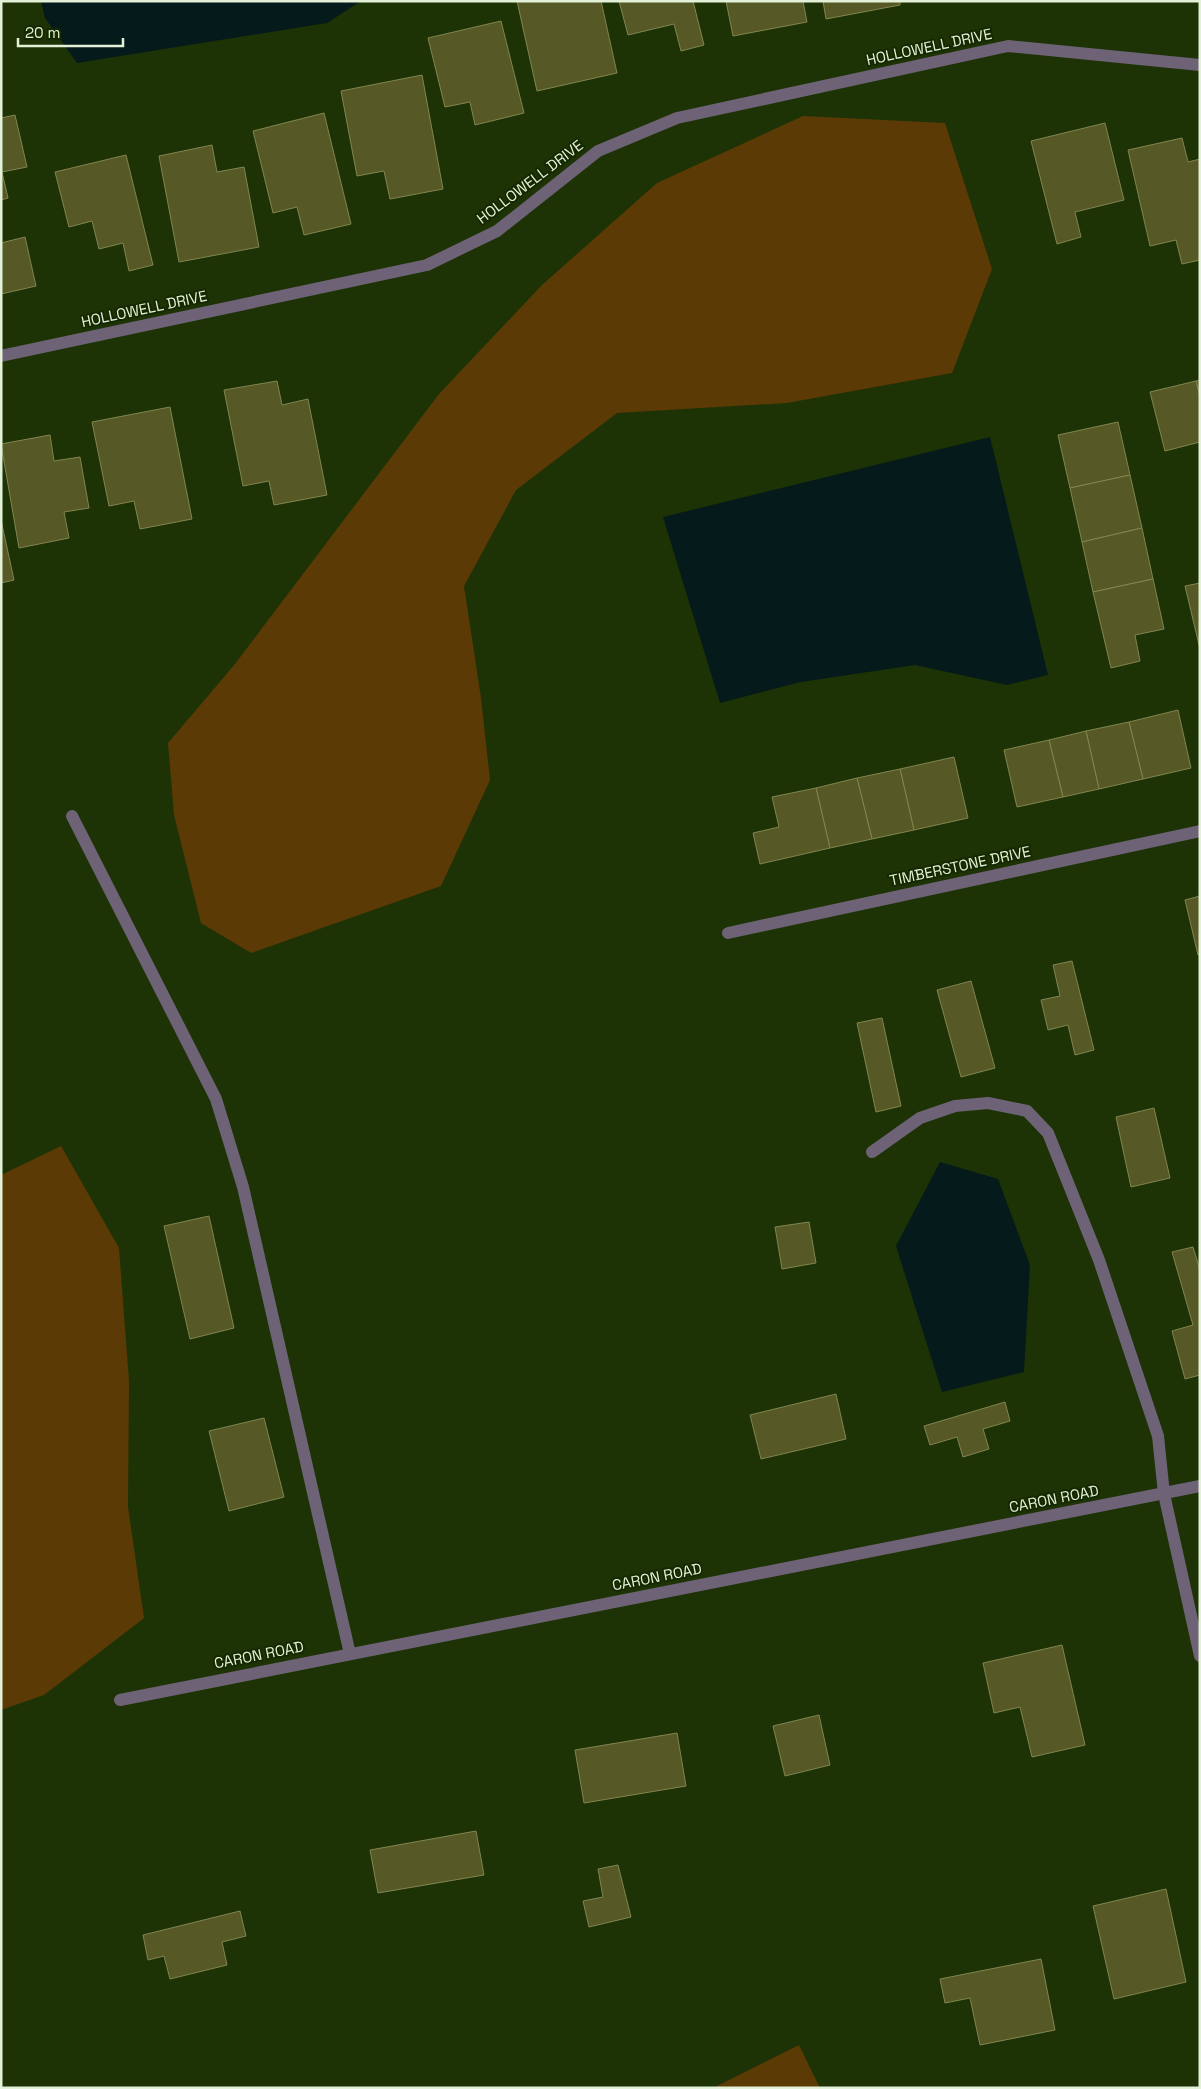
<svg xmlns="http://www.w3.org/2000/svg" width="1201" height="2089" font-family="'Space Grotesk',sans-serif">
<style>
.green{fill:#5c3a05}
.water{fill:#051a1a}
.building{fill:#565925;stroke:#818550}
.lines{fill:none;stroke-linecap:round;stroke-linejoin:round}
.lane{stroke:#6e6276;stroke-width:12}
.street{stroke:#6e6276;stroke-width:12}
.labels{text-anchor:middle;stroke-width:4;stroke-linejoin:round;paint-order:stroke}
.street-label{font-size:15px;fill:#e3f1d8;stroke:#142900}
</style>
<rect width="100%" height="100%" fill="#1d3305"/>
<g class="green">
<polygon points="803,116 945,123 992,269 952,373 787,403 617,413 516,490 464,586 481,698 490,780 441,886 251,953 201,923 174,815 168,743 235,664 439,394 542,285 657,183"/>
<polygon points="61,1146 119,1248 129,1381 128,1507 144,1618 44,1695 1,1710 1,1175"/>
<polygon points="799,2045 820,2088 713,2088"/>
</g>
<g class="water">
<polygon points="41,1 361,1 327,23 77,63 45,18"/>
<polygon points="990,437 1048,675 1007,685 915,665 801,682 720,703 663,517"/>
<polygon points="940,1162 998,1179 1030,1265 1024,1372 942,1392 896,1246"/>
</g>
<g class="building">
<polygon points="517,1 601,1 617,73 537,91"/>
<polygon points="619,1 693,1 704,45 681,51 674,24 628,35"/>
<polygon points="726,1 803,1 807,22 733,36"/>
<polygon points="823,1 900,1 900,5 826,19"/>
<polygon points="501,21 524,113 475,125 470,102 445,107 428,38"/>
<polygon points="422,75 443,189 390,199 384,171 357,176 341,91"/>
<polygon points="324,113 351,224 304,235 297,207 273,213 253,131"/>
<polygon points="15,115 27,167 2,172 8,198 1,200 1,118"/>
<polygon points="1105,123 1124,200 1075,212 1081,237 1057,244 1031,141"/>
<polygon points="1182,138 1188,162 1200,159 1200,260 1182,264 1176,240 1150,246 1128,150"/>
<polygon points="212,145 217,172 244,167 259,247 179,262 159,156"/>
<polygon points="126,155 153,265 129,271 123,243 99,249 92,221 69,227 55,172"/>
<polygon points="25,237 36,286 1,294 1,243"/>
<polygon points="1200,380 1200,397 1196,381"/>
<polygon points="277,381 282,405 308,399 327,495 274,505 269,481 243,486 224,390"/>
<polygon points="1196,381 1200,397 1200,442 1165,451 1150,392"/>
<polygon points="170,407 192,519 140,529 134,501 109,506 92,422"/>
<polygon points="1118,422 1130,475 1070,488 1058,435"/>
<polygon points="50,435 54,461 80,457 89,508 64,512 69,538 19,548 1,444"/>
<polygon points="1130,475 1142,528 1082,542 1070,488"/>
<polygon points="1,520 14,580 1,583"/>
<polygon points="1142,528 1153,579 1093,592 1082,542"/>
<polygon points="1153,579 1164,629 1135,635 1140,661 1111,668 1093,592"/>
<polygon points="1200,583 1200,649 1185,586"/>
<polygon points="1178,710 1191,768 1143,779 1129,722"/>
<polygon points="1129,722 1143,779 1099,789 1086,731"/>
<polygon points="1086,731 1099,789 1063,797 1049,740"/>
<polygon points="1049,740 1063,797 1017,807 1004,750"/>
<polygon points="954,757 968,818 914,830 900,769"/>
<polygon points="900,769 914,830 872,839 857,778"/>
<polygon points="857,778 872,839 830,848 816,788"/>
<polygon points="816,788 830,848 760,864 753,833 779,827 772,797"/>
<polygon points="1200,896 1200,955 1198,955 1185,900"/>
<polygon points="1072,961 1094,1050 1075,1055 1068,1025 1048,1030 1041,1000 1060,996 1053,965"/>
<polygon points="971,981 995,1068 961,1077 937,990"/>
<polygon points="882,1018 901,1106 876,1112 857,1023"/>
<polygon points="1154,1108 1170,1178 1131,1187 1116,1117"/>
<polygon points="209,1216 234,1328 190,1339 164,1226"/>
<polygon points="809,1222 816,1263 782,1269 775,1227"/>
<polygon points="1193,1247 1200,1270 1200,1375 1185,1379 1172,1331 1193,1325 1172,1252"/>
<polygon points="836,1394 846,1439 761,1459 750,1415"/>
<polygon points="1005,1402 1010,1421 983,1429 989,1449 963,1457 957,1437 930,1445 924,1426"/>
<polygon points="264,1418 284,1497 229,1511 209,1431"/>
<polygon points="1062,1645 1085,1745 1032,1757 1020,1707 994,1713 983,1663"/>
<polygon points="819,1715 830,1765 785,1776 773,1726"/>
<polygon points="677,1733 686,1786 584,1803 575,1750"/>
<polygon points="476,1831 484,1875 378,1893 370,1850"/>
<polygon points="618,1865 631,1917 589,1927 583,1901 603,1897 598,1869"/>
<polygon points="1166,1889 1186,1982 1114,1999 1093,1906"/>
<polygon points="240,1911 246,1936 222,1942 227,1965 170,1979 164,1956 148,1960 143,1935"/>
<polygon points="1041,1959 1055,2030 980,2045 970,1998 945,2003 940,1979"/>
</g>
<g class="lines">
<g class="lane">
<polyline points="72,816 216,1099 243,1187 350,1654"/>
<polyline points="872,1152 920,1118 955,1106 988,1103 1027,1111 1048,1133 1099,1260 1158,1436 1164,1494"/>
</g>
<g class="street">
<polyline points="1,356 427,265 497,231 598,151 677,118 1008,46 1200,65"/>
<polyline points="728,933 1200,831"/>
<polyline points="1164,1494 1200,1656"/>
<polyline points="120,1700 1200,1486"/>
</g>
</g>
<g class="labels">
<g class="street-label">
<text transform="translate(929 47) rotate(-12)" y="5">HOLLOWELL DRIVE</text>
<text transform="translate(530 182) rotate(-37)" y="5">HOLLOWELL DRIVE</text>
<text transform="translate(144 309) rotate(-12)" y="5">HOLLOWELL DRIVE</text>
<text transform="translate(960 866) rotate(-12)" y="5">TIMBERSTONE DRIVE</text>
<text transform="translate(1054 1499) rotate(-11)" y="5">CARON ROAD</text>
<text transform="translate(657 1577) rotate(-11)" y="5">CARON ROAD</text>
<text transform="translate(259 1655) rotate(-11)" y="5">CARON ROAD</text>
</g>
</g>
<rect width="1201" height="2089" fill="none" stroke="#e3f1d8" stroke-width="5"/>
<path d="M18 38v8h105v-8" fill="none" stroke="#e3f1d8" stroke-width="2.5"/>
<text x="25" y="38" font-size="15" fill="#e3f1d8" stroke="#142900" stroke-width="4" paint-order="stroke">20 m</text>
</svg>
